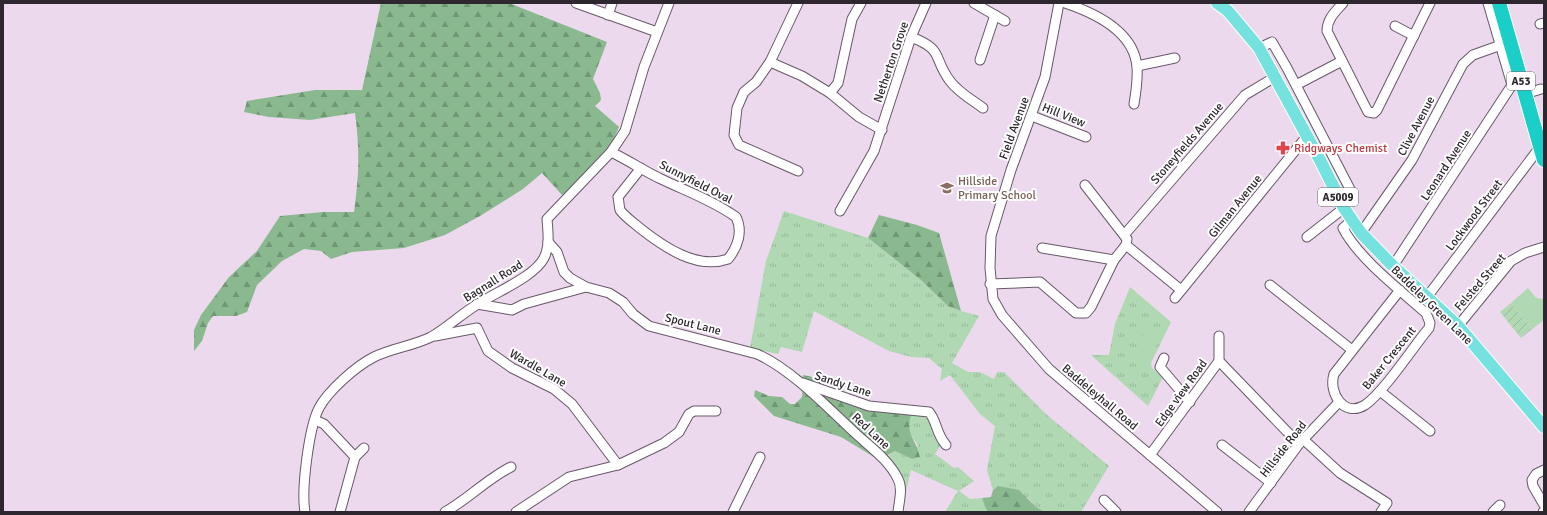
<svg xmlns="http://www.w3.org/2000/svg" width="1547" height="515" font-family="Signika,sans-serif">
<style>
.grass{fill:url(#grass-tufts)}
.forest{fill:url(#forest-firs)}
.garden{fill:url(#garden-furrows)}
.pitch{fill:#afd8b3}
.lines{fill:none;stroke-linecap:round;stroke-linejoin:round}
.minor-casing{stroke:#685869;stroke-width:11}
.major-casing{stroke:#fff;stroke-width:14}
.highway-casing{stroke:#fff;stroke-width:16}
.minor{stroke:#fff;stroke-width:9}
.major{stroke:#76e2df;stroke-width:12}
.highway{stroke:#1bcfc9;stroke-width:14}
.labels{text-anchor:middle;stroke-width:4;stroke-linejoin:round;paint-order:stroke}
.shield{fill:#fff;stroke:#6d686d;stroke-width:1}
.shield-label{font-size:11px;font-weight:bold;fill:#2e272f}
.street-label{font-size:12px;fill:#2e272f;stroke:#fff}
.health-label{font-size:12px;fill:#be3a42;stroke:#fff;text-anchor:start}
.education-label{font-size:12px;fill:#785e54;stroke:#fff;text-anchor:start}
</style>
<defs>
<pattern id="grass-tufts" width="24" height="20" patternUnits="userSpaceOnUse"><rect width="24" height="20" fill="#afd8b3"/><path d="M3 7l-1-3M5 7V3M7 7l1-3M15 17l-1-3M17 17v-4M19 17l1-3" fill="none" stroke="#97b99a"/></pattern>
<pattern id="forest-firs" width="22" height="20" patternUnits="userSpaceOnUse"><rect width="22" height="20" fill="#8ab98f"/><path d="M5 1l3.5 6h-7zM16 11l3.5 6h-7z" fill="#719675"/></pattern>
<pattern id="garden-furrows" width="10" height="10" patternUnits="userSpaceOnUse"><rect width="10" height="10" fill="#afd8b3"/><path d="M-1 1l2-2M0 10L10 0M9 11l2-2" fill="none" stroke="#97b99a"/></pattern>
</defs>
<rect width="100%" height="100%" fill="#ecd9ed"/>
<g class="grass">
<polygon points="784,211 868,238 921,280 948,305 961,311 979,316 952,363 968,372 980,372 994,379 997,372 1004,372 1047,415 1109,466 1081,512 1045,512 1036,507 1028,498 998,486 993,490 987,470 995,426 980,414 950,375 940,381 942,369 929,358 911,357 889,351 814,311 802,352 781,347 778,354 750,348 766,261"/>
<polygon points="1130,287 1171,322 1151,363 1152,368 1163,377 1148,406 1091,355 1109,355 1115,324"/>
<path d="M906 412 926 415 942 443 935 454 954 468 958 467 974 481 959 491 970 499 982 498 985 507 988 512H945L958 491 911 470 906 492 903 491 885 458 895 451 912 459 918 445C909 434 907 429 910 415Z"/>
</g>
<g class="forest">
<path d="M381 3H509L607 42 593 79 600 93 601 100 595 106 619 127 612 143 563 196 542 173 523 189 480 216 445 235 404 248 352 252 331 259 321 251 304 249 282 261 257 285 247 312 236 316H213L208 323 202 341 194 351V330L201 315 229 277 257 251 280 216 323 212H354C359 175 360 150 355 113L310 120 269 117 244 112 247 101 315 90H362Z"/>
<polygon points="879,215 917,225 939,233 961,311 948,306 921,280 868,238"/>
<path d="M803 375 817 378 825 384 828 393 835 400 867 409 906 412 911 415C905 435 916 439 920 457L912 459 895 451 879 460 841 437 774 416 754 396 755 390 769 396 782 397 790 404H795L802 397Z"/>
<polygon points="998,486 1019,490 1036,507 1045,512 988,512 985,507 982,498 991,497 993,490"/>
</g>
<polygon class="garden" points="1511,303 1532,329 1521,338 1500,312"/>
<g class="pitch">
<polygon points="1528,288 1536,298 1544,299 1544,320 1532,329 1511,303"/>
<polygon points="1145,330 1160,338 1147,362 1133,355"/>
</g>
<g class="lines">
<g class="minor-casing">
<g id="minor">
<polyline points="576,3 657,32"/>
<polyline points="974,3 1005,21"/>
<polyline points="1059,3 1045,77 1011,170 991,236 990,268 993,299 1002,315 1049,369 1217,512"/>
<path d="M1065 3C1095 13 1134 31 1137 67 1138 80 1136 92 1134 104"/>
<path d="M1343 3C1335 12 1327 19 1327 31L1368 112 1374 113 1377 110 1430 3"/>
<polyline points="1488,3 1512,85"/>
<polyline points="608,15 612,3"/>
<polyline points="1540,24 1544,23"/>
<polyline points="1395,26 1414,36"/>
<path d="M911 37C945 50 932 57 950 81 958 92 972 100 983 108"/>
<polyline points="1259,48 1272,42 1287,68 1352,193 1344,208 1307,237"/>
<polyline points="980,60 995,15"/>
<polyline points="770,62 802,76 830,93 859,117 882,130"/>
<polyline points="1137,66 1175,58"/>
<polyline points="1296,85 1342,61"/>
<polyline points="830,93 838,83 852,19 861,3"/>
<polyline points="1525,94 1541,89"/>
<polyline points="1032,116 1086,137"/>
<path d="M611 152C628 160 644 171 661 179 686 191 712 200 736 217 743 231 738 247 728 259 697 270 664 247 641 229 634 223 625 217 620 210 619 206 619 201 618 197L641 168"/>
<polyline points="798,171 739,145 734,135 737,108 744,92 756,82 770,62 798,3"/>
<polyline points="840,211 874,151 911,37 926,3"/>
<path d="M1352 220 1343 228C1358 258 1400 290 1426 313L1430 323 1429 328C1413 347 1384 392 1365 405 1344 418 1328 393 1334 374L1400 290"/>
<polyline points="1361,233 1412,160 1463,64 1473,55 1501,45"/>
<polyline points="1125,234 1245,95 1275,77"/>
<path d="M548 242 557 252 564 272 570 278 586 287 609 293 623 302 633 314 649 326 757 354C791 369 827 407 854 432 870 447 889 460 898 479 903 489 899 501 898 512"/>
<polyline points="1126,245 1181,290"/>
<polyline points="1042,248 1114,260"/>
<polyline points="1393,266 1512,85 1521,81"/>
<polyline points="990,284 1040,282 1076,313 1086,313 1091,307 1114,260 1126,245 1127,239 1085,185"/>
<polyline points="1270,285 1352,350"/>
<polyline points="1427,297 1540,147"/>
<polyline points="1175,298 1307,136"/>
<polyline points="477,304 512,310 524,304 586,287"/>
<polyline points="1458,326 1511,261 1525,253 1544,247"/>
<polyline points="435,336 477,328 488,351 512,368 554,389 572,404 618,465"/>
<polyline points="1219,336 1219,361"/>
<polyline points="1164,358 1160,367 1190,402"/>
<path d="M803 383 869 406 929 412C937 421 936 434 946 445"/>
<polyline points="1380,391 1430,431"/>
<polyline points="315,420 324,424 355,457"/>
<polyline points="1304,440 1340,473 1387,503 1381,512"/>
<polyline points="1222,445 1271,483"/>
<polyline points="1150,455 1219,361 1299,444"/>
<polyline points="1544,470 1536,474 1532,480 1533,486 1544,505"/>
<polyline points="1104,500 1116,512"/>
<path d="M305 512C301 490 309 427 319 408 328 391 356 366 374 357 392 348 413 346 431 337 447 328 461 314 478 304 496 292 534 277 544 258 550 246 548 232 547 219L611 152 625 131 644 67 669 3"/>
<polyline points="340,512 355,457 364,448"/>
<path d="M445 512C468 499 487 479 511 467"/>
<polyline points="516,512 569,477 618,465 664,443 679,432 689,414 694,411 716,411"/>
<polyline points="733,512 760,457"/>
<polyline points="1249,512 1299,444 1339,402"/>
<polyline points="1493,512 1500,505"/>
<polyline points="1543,512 1544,512"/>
</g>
</g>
<g class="major-casing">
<polyline id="major" points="1217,3 1228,11 1259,48 1321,162 1344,208 1361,233 1393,266 1458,326 1544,427"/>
</g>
<g class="highway-casing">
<polyline id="highway" points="1499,3 1544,160"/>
</g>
<use href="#minor" class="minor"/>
<use href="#major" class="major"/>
<use href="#highway" class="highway"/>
</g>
<defs>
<g id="pharmacy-bare" transform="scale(1.08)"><path d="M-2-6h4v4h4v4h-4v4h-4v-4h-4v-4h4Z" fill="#e0444e" stroke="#fff" stroke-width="2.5" paint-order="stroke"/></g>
<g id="school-bare" transform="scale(1.08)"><path d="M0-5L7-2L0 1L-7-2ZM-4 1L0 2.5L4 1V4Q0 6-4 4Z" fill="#8d6e63" stroke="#fff" stroke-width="2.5" paint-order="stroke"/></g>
</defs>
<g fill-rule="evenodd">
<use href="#pharmacy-bare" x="1283" y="148"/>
<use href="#school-bare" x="947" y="188"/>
</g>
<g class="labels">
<g class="shield">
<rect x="1507" y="72" width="28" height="18" rx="3"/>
<rect x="1318" y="188" width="40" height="18" rx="3"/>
</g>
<g class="shield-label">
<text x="1521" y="85">A53</text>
<text x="1338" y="201">A5009</text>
</g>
<g class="street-label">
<text transform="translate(891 62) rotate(-71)" y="4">Netherton Grove</text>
<text transform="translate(1064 115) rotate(22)" y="4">Hill View</text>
<text transform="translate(1416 126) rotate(-62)" y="4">Clive Avenue</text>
<text transform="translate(1014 128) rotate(-70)" y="4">Field Avenue</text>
<text transform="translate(1187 143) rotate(-49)" y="4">Stoneyfields Avenue</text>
<text transform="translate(1446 165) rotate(-57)" y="4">Leonard Avenue</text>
<text transform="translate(696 182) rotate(27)" y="4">Sunnyfield Oval</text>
<text transform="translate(1235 206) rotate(-51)" y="4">Gilman Avenue</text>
<text transform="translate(1474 215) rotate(-53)" y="4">Lockwood Street</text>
<text transform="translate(493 281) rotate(-32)" y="4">Bagnall Road</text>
<text transform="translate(1480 282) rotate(-49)" y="4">Felsted Street</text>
<text transform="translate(1432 305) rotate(44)" y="4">Baddeley Green Lane</text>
<text transform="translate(693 324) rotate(14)" y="4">Spout Lane</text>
<text transform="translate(1389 358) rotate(-51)" y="4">Baker Crescent</text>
<text transform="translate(538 368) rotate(30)" y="4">Wardle Lane</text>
<text transform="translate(843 384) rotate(18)" y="4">Sandy Lane</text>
<text transform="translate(1181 393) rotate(-54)" y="4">Edge view Road</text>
<text transform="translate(1100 397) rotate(40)" y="4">Baddeleyhall Road</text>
<text transform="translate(871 431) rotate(43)" y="4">Red Lane</text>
<text transform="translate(1283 449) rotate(-52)" y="4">Hillside Road</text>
</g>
<g class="health-label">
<text x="1294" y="152">Ridgways Chemist</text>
</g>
<g class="education-label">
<text x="958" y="185">Hillside<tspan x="958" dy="14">Primary School</tspan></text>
</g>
</g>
<rect width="1547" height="515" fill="none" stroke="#2e272f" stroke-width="8"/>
</svg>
